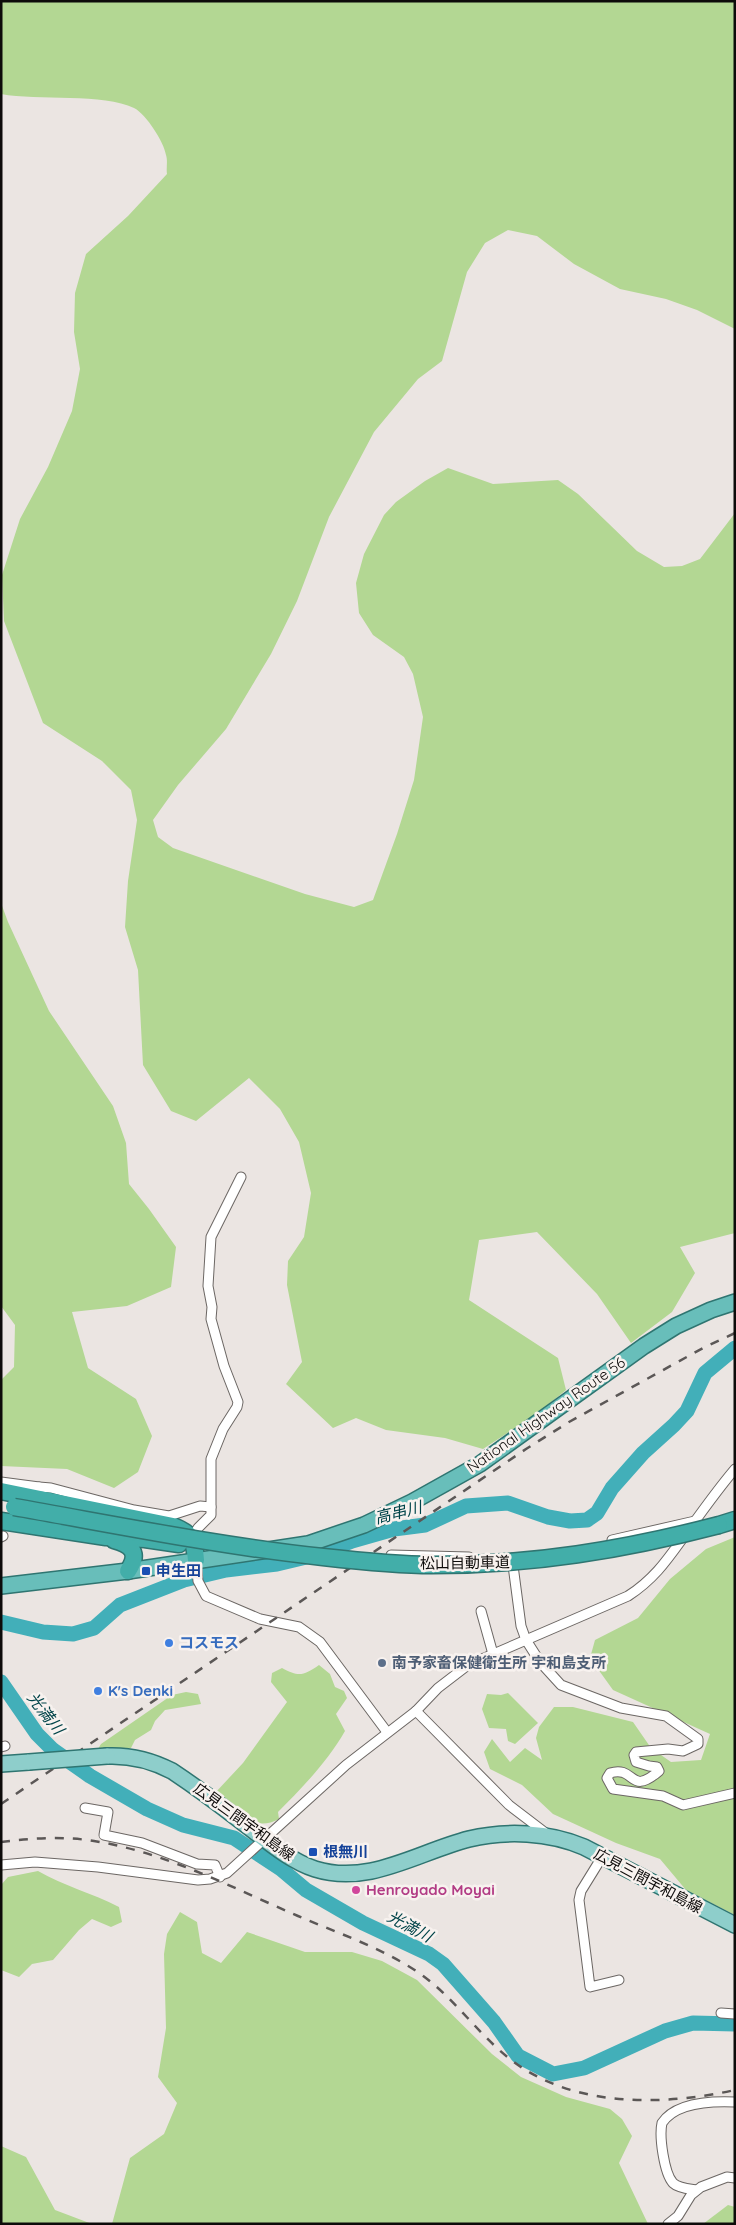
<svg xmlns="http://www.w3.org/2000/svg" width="736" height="2225" font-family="Quicksand,'Noto Sans JP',sans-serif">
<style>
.green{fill:#b3d793}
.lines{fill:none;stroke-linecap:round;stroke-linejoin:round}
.river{stroke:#42afb9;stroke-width:15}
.minor-casing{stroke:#6c6764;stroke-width:11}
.primary-casing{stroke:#2f7571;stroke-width:18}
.trunk-casing{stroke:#2f7571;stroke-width:18}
.motorway-casing{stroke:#2f7571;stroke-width:19}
.minor{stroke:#fff;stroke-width:9}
.primary{stroke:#8ececb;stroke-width:15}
.trunk{stroke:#68beba;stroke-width:15}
.motorway{stroke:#42aea9;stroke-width:16}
.rail{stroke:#5b5756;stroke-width:2.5;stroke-dasharray:9 9;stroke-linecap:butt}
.primary-bridge-casing{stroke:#2f7571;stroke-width:18;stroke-linecap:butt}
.motorway-bridge-casing{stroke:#2f7571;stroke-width:19;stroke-linecap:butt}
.primary-bridge{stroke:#8ececb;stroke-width:15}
.motorway-bridge{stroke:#42aea9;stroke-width:16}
.transit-dot{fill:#1a4fb4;stroke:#f8f2ef;stroke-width:2}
.shop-dot{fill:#3f7fe0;stroke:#f8f2ef;stroke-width:2}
.service-dot{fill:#5c6f8a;stroke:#f8f2ef;stroke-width:2}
.hotel-dot{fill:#d1479c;stroke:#f8f2ef;stroke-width:2}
.labels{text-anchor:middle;stroke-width:5;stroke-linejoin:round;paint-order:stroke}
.street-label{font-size:15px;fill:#0d0b0a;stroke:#f8f2ef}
.transit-label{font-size:15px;font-weight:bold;fill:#164399;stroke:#f8f2ef;text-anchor:start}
.shop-label{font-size:15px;font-weight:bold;fill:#366cbe;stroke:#f8f2ef;text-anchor:start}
.service-label{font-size:15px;font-weight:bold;fill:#4e5e75;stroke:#f8f2ef;text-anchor:start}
.hotel-label{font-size:15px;font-weight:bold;fill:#b23c85;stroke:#f8f2ef;text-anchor:start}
.water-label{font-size:16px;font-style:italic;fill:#004449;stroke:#f8f2ef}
</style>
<rect width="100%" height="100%" fill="#ebe5e2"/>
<g class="green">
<path d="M1 1H735V329L697 310 666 299 620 289 574 264 537 236 508 230 485 243 467 272 442 361 418 379 374 432 329 517 297 601 271 654 226 729 178 785 153 820 158 837 173 848 305 894 354 907 373 900 397 834 414 780 423 717 413 674 404 657 373 635 359 613 356 583 364 554 384 515 396 502 425 481 448 468 493 484 558 480 578 494 637 551 664 567 682 566 700 559 735 513V1233L680 1247 695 1273 672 1312 631 1343 597 1294 537 1232 479 1240 469 1300 558 1358 566 1390 538 1413 483 1449 445 1438 386 1430 356 1418 333 1428 286 1384 302 1362 287 1285 288 1261 304 1237 311 1193 299 1142 280 1109 249 1078 196 1121 171 1111 143 1065 138 970 125 927 128 881 137 820 131 790 102 761 43 723 4 621 2 575 20 519 48 467 72 411 80 369 74 332 75 293 86 254 128 216 167 174C166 168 168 161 166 155 164 142 146 114 134 108 104 93 38 101 1 94Z"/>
<polygon points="1,903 8,922 49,1011 113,1106 126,1143 129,1184 149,1209 176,1247 171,1287 127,1306 72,1312 88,1368 136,1399 152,1436 138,1472 114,1488 67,1469 1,1466 1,1380 14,1367 15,1325 1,1306"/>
<polygon points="735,1537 735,1915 686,1890 660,1859 616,1843 553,1814 522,1785 490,1769 484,1752 492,1739 510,1762 525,1748 542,1760 536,1738 539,1727 554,1707 573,1707 633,1722 651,1748 671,1762 701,1760 710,1734 613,1690 590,1658 595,1640 638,1618 670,1579 706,1549"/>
<path d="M319 1665 330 1674 335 1687 344 1691 347 1698 336 1714 345 1731C328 1761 302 1788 278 1812L279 1819C252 1834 235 1809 215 1793L243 1763 287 1702 271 1682 272 1673 282 1668C299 1677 303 1676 319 1665Z"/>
<polygon points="186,1692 198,1694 201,1704 165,1710 155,1721 151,1730 135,1740 131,1748 98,1749 101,1744 172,1695"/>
<polygon points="508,1693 538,1723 515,1744 508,1741 506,1729 489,1728 482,1709 487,1694 501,1695"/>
<path d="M38 1871C64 1886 92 1893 119 1907L122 1922 111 1927 92 1919 79 1930 53 1960 32 1964 19 1977 1 1970V1885L8 1877Z"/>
<polygon points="180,1912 197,1922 202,1953 221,1963 247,1932 305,1952 352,1952 382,1961 417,1980 492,2054 521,2077 566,2097 610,2109 622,2119 632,2136 619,2163 648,2224 112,2224 130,2158 164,2134 177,2103 158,2077 166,2028 164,1954 167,1934"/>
<polygon points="1,2146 26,2157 55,2210 92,2224 1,2224"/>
<polygon points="728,2205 735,2207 735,2224 703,2224"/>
</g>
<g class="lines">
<g class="river">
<polyline points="1,1622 43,1632 73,1634 94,1628 120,1605 184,1580 226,1570 277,1564 319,1554 352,1541 394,1529 425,1525 466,1506 508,1503 548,1517 570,1521 587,1520 597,1513 612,1488 643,1453 674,1425 687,1411 705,1373 735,1348"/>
<polyline points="1,1682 37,1734 53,1750 90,1776 147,1809 183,1825 234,1838 281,1869 306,1890 363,1923 429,1954 443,1964 494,2022 518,2056 553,2074 584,2068 665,2031 693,2023 735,2024"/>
</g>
<g class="minor-casing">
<g id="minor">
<polyline points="1,1482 39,1487"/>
<polyline points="36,1490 39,1487 51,1488 134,1510 169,1516 200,1506 211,1507"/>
<polyline points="1,1537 3,1536"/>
<polyline points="190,1540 198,1528 211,1515 211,1459 223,1429 237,1407 238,1402 224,1366 211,1319 212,1307 208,1286 211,1237 241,1177"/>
<polyline points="612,1540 695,1521"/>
<polyline points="391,1555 469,1557"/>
<path d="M512 1558 521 1626 526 1640 540 1662 561 1685 621 1708 666 1716 698 1739V1744L683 1751 668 1749 636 1752 634 1755 636 1762 649 1766 657 1767 659 1771C629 1797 636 1765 610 1773L607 1778 613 1789 663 1796 683 1805 735 1793"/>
<polyline points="196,1560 198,1581 206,1596 260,1619 299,1627 320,1642 387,1732"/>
<polyline points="481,1611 493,1654"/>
<polyline points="416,1711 509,1805 547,1834"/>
<polyline points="1,1747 5,1746"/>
<polyline points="85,1808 108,1812 104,1835 142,1843 197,1864 215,1865 220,1877"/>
<polyline points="602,1857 581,1891 579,1900 590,1987 619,1980"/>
<path d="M1 1865 35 1862 98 1867 198 1880 210 1879 227 1873 346 1765 416 1711 438 1688 468 1665 628 1596C656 1578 669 1557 688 1531 703 1510 718 1489 735 1469"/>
<polyline points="721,2013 735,2014"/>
<path d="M696 2190C690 2189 678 2188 673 2183 664 2173 659 2136 662 2123 676 2102 712 2101 735 2102"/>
<polyline points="668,2224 678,2216 691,2195 701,2187 727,2177 735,2178"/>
</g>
</g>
<g class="primary-casing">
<g id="primary">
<path d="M107 1756C131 1755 151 1760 172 1771 196 1787 219 1804 242 1822 265 1839 288 1860 315 1869 369 1886 418 1852 469 1839 506 1830 549 1832 584 1847L735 1925"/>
<polyline points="1,1764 29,1762"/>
</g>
</g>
<g class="trunk-casing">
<polyline id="trunk" points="1,1586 128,1571 308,1544 364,1525 412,1502 480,1464 644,1346 676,1326 711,1310 735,1302"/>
</g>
<g class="motorway-casing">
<g id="motorway">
<path d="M1 1491 173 1526C193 1534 194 1539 196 1560"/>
<polyline points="1,1521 106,1537 145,1539 179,1544"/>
<polyline points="719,1525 735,1520"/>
<path d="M114 1540C132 1545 140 1553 128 1571"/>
</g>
</g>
<use href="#minor" class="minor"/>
<use href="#primary" class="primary"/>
<use href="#trunk" class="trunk"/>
<use href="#motorway" class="motorway"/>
<g class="rail">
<polyline points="1,1804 526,1449 569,1422 703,1348 735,1333"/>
<path d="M1 1842C32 1838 63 1836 94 1841 165 1852 233 1888 298 1916 340 1934 385 1949 422 1975 455 1999 478 2034 510 2059 572 2108 662 2106 735 2090"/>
</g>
<g class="primary-bridge-casing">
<polyline id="primary-bridge" points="29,1762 107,1756"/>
</g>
<g class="motorway-bridge-casing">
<path id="motorway-bridge" d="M14 1507C117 1525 220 1546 323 1557 359 1561 396 1565 432 1565 532 1565 623 1550 719 1525"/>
</g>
<use href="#primary-bridge" class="primary-bridge"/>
<use href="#motorway-bridge" class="motorway-bridge"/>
</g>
<g class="transit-dot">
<rect x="141" y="1566" width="10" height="10" rx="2.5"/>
<rect x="308" y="1847" width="10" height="10" rx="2.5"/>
</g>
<g class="shop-dot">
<circle cx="169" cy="1643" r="5"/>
<circle cx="98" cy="1691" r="5"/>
</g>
<circle class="service-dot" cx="382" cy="1663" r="5"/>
<circle class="hotel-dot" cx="356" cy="1890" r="5"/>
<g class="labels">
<g class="street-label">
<text transform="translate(546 1415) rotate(-35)" y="5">National Highway Route 56</text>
<text transform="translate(465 1563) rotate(-1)" y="5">松山自動車道</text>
<text transform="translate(244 1822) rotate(36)" y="5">広見三間宇和島線</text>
<text transform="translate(648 1881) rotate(28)" y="5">広見三間宇和島線</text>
</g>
<g class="transit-label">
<text x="156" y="1576">申生田</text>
<text x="323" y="1857">根無川</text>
</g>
<g class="shop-label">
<text x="179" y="1648">コスモス</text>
<text x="108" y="1696">K's Denki</text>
</g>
<g class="service-label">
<text x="392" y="1668">南予家畜保健衛生所 宇和島支所</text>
</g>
<g class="hotel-label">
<text x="366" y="1895">Henroyado Moyai</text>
</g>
<g class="water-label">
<text transform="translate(398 1512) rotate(-14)" y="6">高串川</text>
<text transform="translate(46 1713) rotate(52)" y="6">光満川</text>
<text transform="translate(410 1926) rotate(28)" y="6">光満川</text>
</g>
</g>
<rect width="736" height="2225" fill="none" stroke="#0d0b0a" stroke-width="5"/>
</svg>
